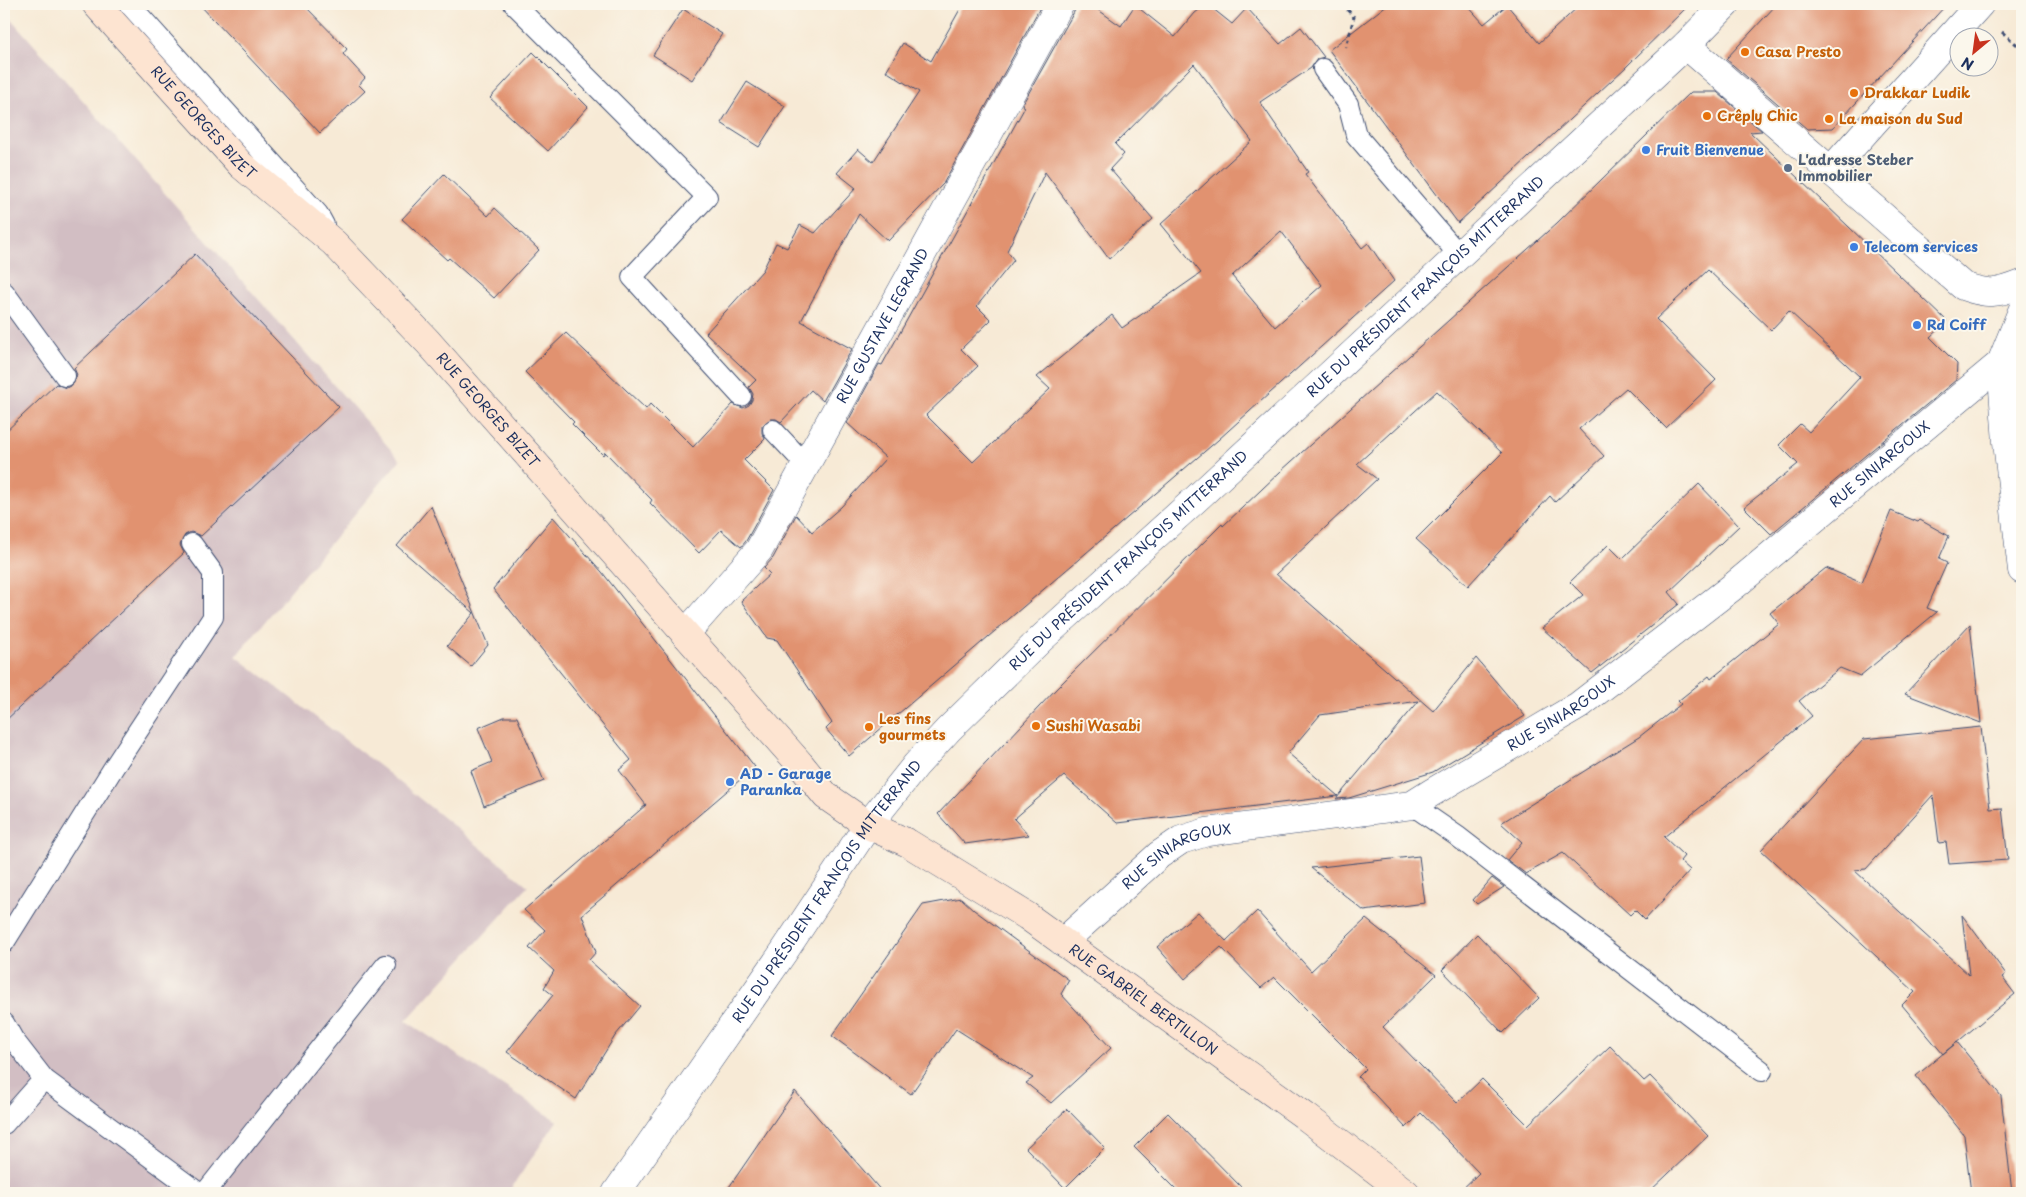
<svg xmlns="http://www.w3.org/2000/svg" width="2026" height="1197" font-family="'Playpen Sans',sans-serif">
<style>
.industrial{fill:#d2bec3}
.building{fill:#e19270;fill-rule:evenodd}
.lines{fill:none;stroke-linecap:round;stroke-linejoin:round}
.service-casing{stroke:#3c4b70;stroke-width:22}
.minor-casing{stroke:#3c4b70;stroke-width:29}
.tertiary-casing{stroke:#3c4b70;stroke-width:29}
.secondary-casing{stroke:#3c4b70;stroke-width:29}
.path{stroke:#3c4b70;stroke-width:3;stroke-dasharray:4 4;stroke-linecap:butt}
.service{stroke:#fff;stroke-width:20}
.minor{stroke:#fff;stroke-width:28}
.tertiary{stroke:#fff;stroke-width:28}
.secondary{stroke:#fde4d1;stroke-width:28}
.food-dot{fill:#e8710a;stroke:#fbf7ec;stroke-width:2}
.shop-dot{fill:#3f7fe0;stroke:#fbf7ec;stroke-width:2}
.service-dot{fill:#5c6f8a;stroke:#fbf7ec;stroke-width:2}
.labels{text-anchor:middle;stroke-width:4;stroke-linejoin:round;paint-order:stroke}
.food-label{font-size:14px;font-weight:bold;fill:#c56008;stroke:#fbf7ec;text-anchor:start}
.street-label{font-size:14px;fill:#1b2f5e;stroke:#fbf7ec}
.shop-label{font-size:14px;font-weight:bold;fill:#366cbe;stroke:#fbf7ec;text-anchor:start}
.service-label{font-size:14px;font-weight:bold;fill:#4e5e75;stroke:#fbf7ec;text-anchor:start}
</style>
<rect width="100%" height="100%" fill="#fbf7ec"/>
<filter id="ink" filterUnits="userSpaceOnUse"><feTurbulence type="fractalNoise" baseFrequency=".02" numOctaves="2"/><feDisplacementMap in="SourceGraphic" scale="10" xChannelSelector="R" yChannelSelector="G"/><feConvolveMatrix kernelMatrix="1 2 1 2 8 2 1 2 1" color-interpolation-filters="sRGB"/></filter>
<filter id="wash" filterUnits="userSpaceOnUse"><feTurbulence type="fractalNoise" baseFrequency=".0096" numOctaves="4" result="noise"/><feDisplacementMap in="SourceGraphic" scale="20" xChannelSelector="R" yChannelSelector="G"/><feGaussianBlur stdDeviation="1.12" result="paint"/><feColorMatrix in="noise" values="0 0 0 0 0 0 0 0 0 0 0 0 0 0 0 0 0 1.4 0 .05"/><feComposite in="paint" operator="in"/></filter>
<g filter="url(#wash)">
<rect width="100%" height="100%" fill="#f7ead6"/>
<polygon class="industrial" points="4,11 400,460 236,656 383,769 528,886 406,1021 557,1121 508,1193 4,1193"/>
<g id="blocks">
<g class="building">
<polygon points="199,4 303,4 347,49 343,54 365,78 359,85 365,91 320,133"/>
<polygon points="963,4 1042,4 943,184 888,241 859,214 801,321 852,349 823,401 811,390 781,422 776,419 770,419 762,426 762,433 765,439 744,460 774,490 746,541 741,547 721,530 699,553 650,503 652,500 605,452 603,455 572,424 574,422 525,372 566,333 646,409 650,404 693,447 733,404 743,408 749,405 752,400 753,394 749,387 756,380 706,333 763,270 776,243 787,248 800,225 815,233 856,188 837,173 858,149 873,162 919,92 886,71 903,43 931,61"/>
<path d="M1076 4H1090L1121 26 1135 5 1175 37 1195 13 1207 4 1232 24 1247 8 1280 44 1301 27 1324 57 1317 59 1311 68 1260 102 1308 172 1305 174 1318 191 1362 248 1368 243 1394 281 1218 440 849 756 826 729 832 723 777 640 767 638 741 601 770 574 764 568 773 558 796 515 812 532 841 507 886 458 847 423 879 364 882 365 1025 107 1022 105 1074 12ZM1194 64 1252 141 1161 224 1201 273 1122 328 1112 315 1037 377 1050 389 973 462 926 415 978 366 961 349 991 320 977 306 1014 260 1007 251 1045 172 1109 259 1153 219 1110 169 1124 154 1115 144ZM1281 231 1322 285 1275 327 1232 276Z"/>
<polygon points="1388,4 1466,4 1484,24 1507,5 1539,43 1581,4 1690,4 1626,67 1458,223 1329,50"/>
<polygon points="1777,4 1947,4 1833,128 1807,129 1726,59"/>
<polygon points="683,9 722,34 692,80 653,55"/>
<polygon points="533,52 588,107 548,151 490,98"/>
<polygon points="747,82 785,106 759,147 721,123"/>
<polygon points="1691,92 1717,92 1762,131 1750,132 1947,321 1930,337 1957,364 1956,380 1771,534 1744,507 1798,464 1779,445 1800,424 1809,432 1860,377 1789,311 1771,330 1708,270 1656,319 1716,380 1666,428 1626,388 1579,429 1604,456 1555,502 1550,496 1468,586 1416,539 1502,453 1437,391 1357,464 1377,479 1276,574 1433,711 1476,658 1525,716 1433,772 1349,798 1336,799 1419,701 1320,715 1288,753 1338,796 1117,823 1064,776 1014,819 1029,835 965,844 938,814 1056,689 1222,524 1223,526 1281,471 1557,223"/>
<polygon points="444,174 488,216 495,208 539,250 494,298 449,258 447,260 402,219"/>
<polygon points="195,254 339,407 201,536 191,532 185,535 180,545 184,553 4,722 4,433 56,384 66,388 72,385 77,375 74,368"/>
<polygon points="1699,484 1739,526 1669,592 1679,604 1592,673 1542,628 1583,595 1570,582 1608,545 1622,559"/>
<polygon points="431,506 488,645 471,666 447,646 474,613 397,546"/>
<polygon points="1891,511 1918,522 1920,520 1949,536 1939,559 1947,563 1927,608 1937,612 1860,676 1840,668 1799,701 1812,716 1664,837 1684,856 1680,861 1690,870 1645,920 1635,910 1630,915 1563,853 1526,874 1507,860 1522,842 1501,823 1639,737 1681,704 1678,701 1709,676 1711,679 1779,624 1770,613 1826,568 1862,583"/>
<polygon points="553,517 602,572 755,767 582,915 596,952 589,960 640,1006 615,1036 576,1099 507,1052 553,995 544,988 554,971 529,948 545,930 524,910 646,805 619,770 631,760 493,589"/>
<polygon points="1970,624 1981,723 1905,694"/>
<polygon points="504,717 517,717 544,781 484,806 471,771 492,762 478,728"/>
<polygon points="1981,727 1990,809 2002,808 2008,860 1949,864 1946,842 1939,843 1933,795 1866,869 1854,870 1969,975 1962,915 2006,974 2002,977 2015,994 1943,1054 1902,1005 1915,992 1761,850 1864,739"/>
<polygon points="1419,856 1425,903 1364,911 1311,868"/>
<polygon points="1492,878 1504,887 1477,904 1473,900"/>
<polygon points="961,898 974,910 1069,980 1061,994 1111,1048 1051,1103 1026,1083 1033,1078 956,1029 911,1094 832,1036 923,905"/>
<polygon points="1257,911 1311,971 1366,919 1436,975 1383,1027 1457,1103 1482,1079 1528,1125 1610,1046 1644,1081 1650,1076 1708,1136 1648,1193 1458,1193 1479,1173 1421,1113 1406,1128 1358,1077 1366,1069 1274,977 1261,988 1221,947 1185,979 1157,947 1198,912 1226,941"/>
<polygon points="1477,934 1539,998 1503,1033 1442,970"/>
<polygon points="1957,1042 2001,1096 2012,1193 1971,1193 1964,1135 1916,1076"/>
<polygon points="795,1091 883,1193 725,1193"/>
<polygon points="1067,1109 1105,1148 1065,1188 1026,1148"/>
<polygon points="1168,1113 1247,1193 1180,1193 1134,1147"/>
</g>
</g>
</g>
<g filter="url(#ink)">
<use href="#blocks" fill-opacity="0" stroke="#3c4b70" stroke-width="1"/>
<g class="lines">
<g class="service-casing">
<g id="service">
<polyline points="129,4 318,214 324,225"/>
<polyline points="514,4 707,197 632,277 741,396"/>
<polyline points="1323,69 1348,104 1356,135 1459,255"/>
<polyline points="4,292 65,376"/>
<polyline points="2004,398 2022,397"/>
<polyline points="773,430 806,465"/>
<polyline points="1412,805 1457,836 1762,1071"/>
<polyline points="4,943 114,767 213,617 213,573 192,544"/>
<polyline points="4,1023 13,1039 44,1079 199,1193"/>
<polyline points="4,1124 44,1079"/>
<polyline points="205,1193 386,965"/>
</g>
</g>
<g class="minor-casing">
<g id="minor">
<path d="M1686 45 1963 286C1988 295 1997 294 2022 284"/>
<polyline points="1831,170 1980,4"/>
<polyline points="2022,311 2001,363 2007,442 2022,570"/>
<path id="s1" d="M685 634 759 550 1060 4"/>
<path id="s2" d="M1063 942 1159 855 1181 840 1207 832 1412 805 1431 793 1578 706 1735 585 2001 363"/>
</g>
</g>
<g class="tertiary-casing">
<g id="tertiary">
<path id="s3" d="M616 1193 783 953 868 825 916 765 948 730 1042 638 1197 498 1686 45 1726 4"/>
</g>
</g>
<g class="secondary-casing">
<g id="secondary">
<path id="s4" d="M96 4 241 165 334 243 428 342 800 764 826 796 868 825 908 843 1027 916 1305 1116 1406 1193"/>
</g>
</g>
<g class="path">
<polyline points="1342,4 1354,17 1346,47"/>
<polyline points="2002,32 2022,49"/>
</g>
<use href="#service" class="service"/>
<use href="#minor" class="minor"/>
<use href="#tertiary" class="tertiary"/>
<use href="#secondary" class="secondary"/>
</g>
</g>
<g class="food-dot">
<circle cx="1745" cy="52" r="5"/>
<circle cx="1854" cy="93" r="5"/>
<circle cx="1707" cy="116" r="5"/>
<circle cx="1829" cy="119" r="5"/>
<circle cx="1036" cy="726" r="5"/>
<circle cx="869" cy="727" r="5"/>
</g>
<g class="shop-dot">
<circle cx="1646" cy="150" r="5"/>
<circle cx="1854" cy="247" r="5"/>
<circle cx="1917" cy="325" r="5"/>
<circle cx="730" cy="782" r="5"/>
</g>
<circle class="service-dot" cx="1788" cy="168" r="5"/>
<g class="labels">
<g class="food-label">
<text x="1755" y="57">Casa Presto</text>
<text x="1864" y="98">Drakkar Ludik</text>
<text x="1717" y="121">Crêply Chic</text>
<text x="1839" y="124">La maison du Sud</text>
<text x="879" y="724">Les fins<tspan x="879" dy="16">gourmets</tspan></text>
<text x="1046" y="731">Sushi Wasabi</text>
</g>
<g class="street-label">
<text dy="5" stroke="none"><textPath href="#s4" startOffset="160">RUE GEORGES BIZET</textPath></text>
<text dy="5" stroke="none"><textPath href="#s3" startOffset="1222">RUE DU PRÉSIDENT FRANÇOIS MITTERRAND</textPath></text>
<text dy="5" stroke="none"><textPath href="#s1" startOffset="368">RUE GUSTAVE LEGRAND</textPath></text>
<text dy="5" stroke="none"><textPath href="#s4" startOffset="565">RUE GEORGES BIZET</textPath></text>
<text dy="5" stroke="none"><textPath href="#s2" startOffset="970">RUE SINIARGOUX</textPath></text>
<text dy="5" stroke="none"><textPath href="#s3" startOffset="818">RUE DU PRÉSIDENT FRANÇOIS MITTERRAND</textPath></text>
<text dy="5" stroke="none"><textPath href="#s2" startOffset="565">RUE SINIARGOUX</textPath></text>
<text dy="5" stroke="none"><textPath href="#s2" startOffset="145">RUE SINIARGOUX</textPath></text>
<text dy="5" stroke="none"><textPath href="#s3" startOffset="368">RUE DU PRÉSIDENT FRANÇOIS MITTERRAND</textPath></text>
<text dy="5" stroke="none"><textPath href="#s4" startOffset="1456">RUE GABRIEL BERTILLON</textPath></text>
</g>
<g class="shop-label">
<text x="1656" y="155">Fruit Bienvenue</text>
<text x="1864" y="252">Telecom services</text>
<text x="1927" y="330">Rd Coiff</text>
<text x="740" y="779">AD - Garage<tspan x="740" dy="16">Paranka</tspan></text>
</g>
<g class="service-label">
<text x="1798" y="165">L'adresse Steber<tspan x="1798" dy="16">Immobilier</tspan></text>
</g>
</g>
<rect width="2026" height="1197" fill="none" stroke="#fbf7ec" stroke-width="20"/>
<g transform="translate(1974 52) rotate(209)"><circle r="24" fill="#fbf7ec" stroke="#a1a7b3"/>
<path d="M0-4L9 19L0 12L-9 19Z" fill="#c8321e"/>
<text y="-8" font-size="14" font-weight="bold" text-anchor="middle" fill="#1b2f5e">N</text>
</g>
</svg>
